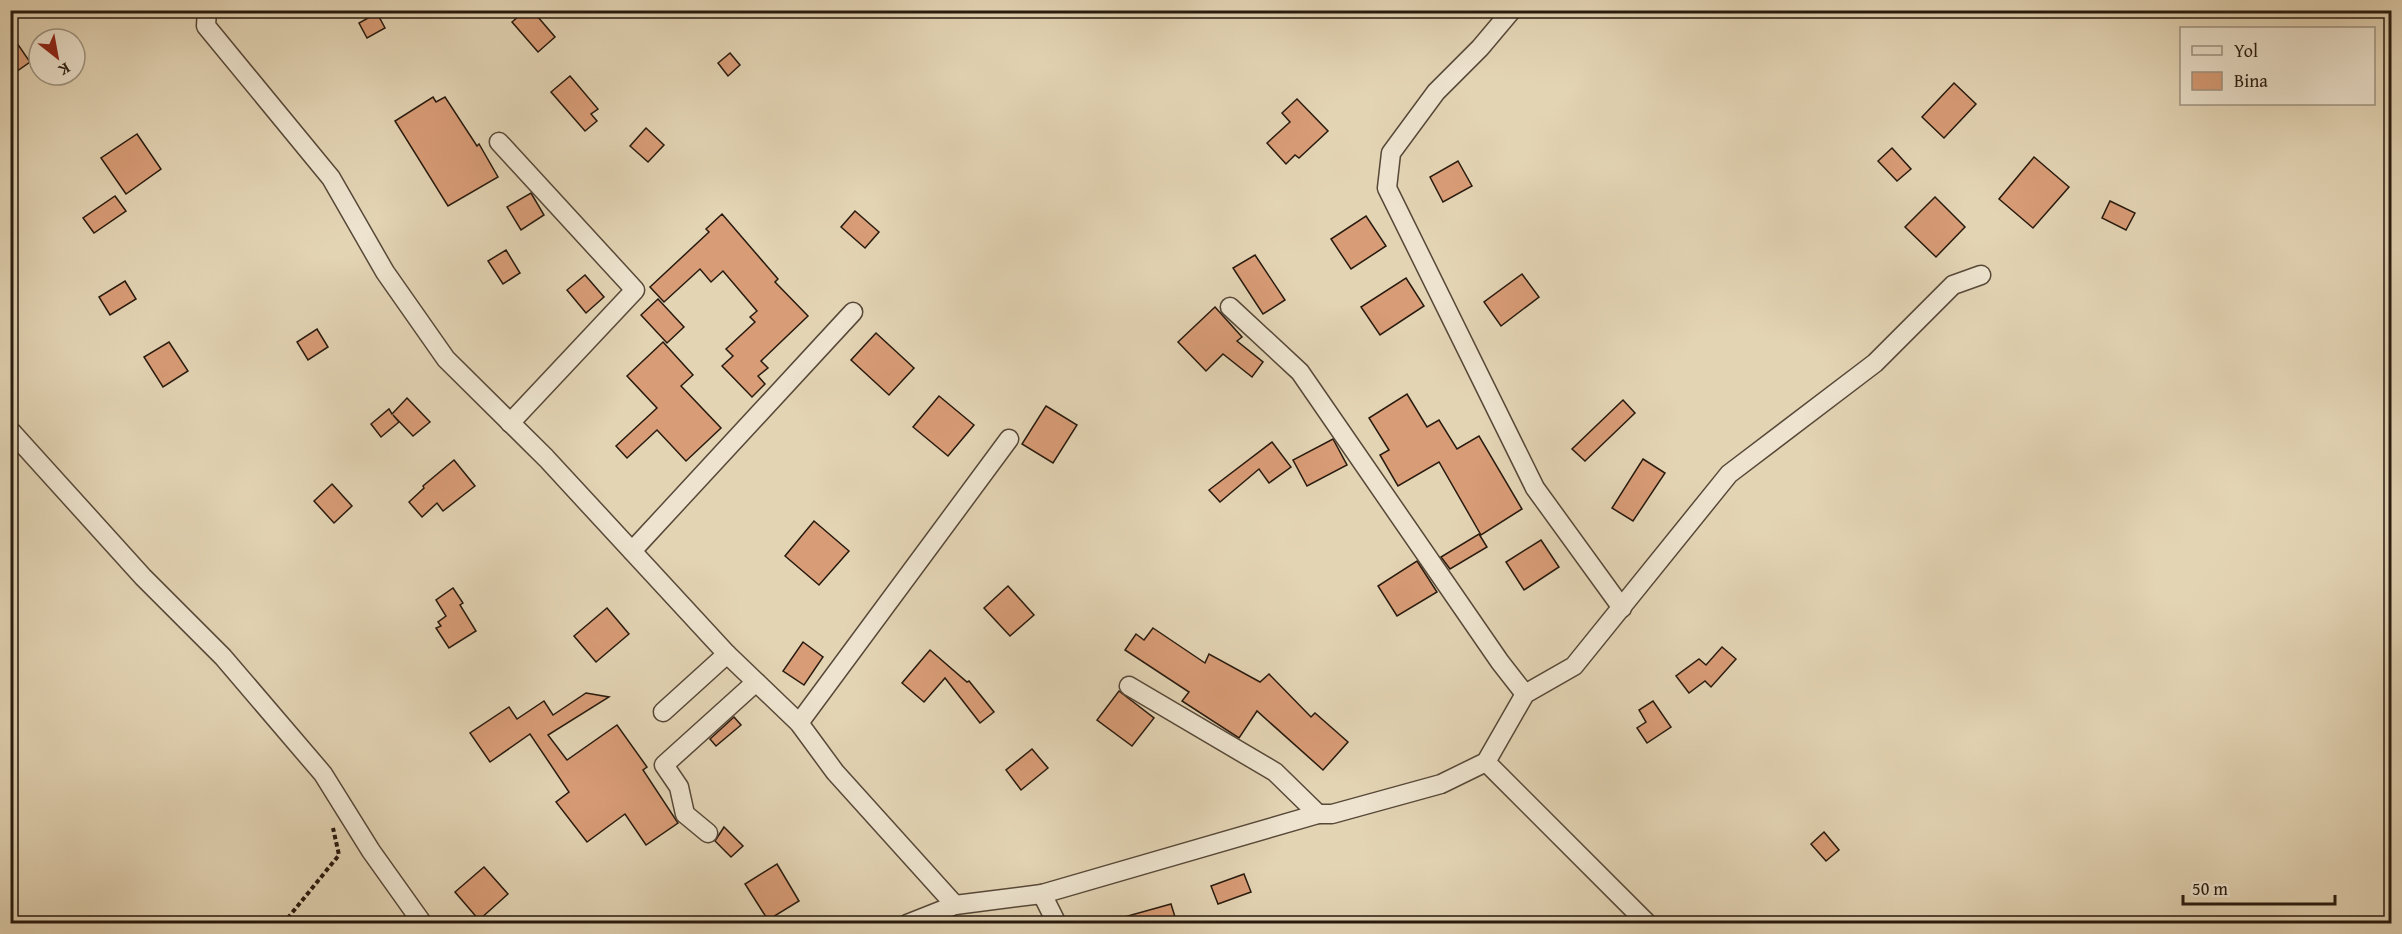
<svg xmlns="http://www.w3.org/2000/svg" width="2402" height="934" font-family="'Gentium Book Plus',serif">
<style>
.building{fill:#d89c76;stroke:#281a0e;stroke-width:1.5}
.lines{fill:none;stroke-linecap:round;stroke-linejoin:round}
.street-casing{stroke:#574838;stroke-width:21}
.path{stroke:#281a0e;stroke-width:4;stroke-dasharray:4.5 3;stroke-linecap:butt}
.street{stroke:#ede3ce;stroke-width:18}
</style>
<rect width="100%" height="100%" fill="#e3d4b4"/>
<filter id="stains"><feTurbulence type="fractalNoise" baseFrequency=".00333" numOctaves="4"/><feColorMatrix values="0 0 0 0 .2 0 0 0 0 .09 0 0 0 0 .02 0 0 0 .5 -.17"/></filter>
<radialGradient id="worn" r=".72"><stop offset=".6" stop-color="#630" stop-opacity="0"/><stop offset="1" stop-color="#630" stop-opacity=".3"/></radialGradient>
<g class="building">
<polygon points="526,10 532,10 555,37 538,52 512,22"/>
<polygon points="377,13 385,28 367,38 359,23"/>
<polygon points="10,33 30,62 10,76"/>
<polygon points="730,53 740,65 728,76 718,63"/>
<polygon points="570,76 598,109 591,114 597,121 585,131 551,92"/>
<polygon points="1954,83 1976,104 1944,138 1922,117"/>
<polygon points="433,97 436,102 445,97 477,146 479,144 498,177 448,206 395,121"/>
<polygon points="1297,99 1328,131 1299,158 1295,155 1286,164 1267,143 1290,122 1282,113"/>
<polygon points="646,128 664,145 648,162 630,146"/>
<polygon points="137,134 161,169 126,194 101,158"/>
<polygon points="1892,148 1911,169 1897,181 1878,161"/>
<polygon points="2034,157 2069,187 2033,228 1999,199"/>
<polygon points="1458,161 1472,186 1443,202 1430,177"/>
<polygon points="531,193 544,215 521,230 507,207"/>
<polygon points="115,196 126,211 94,233 83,218"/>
<polygon points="1935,197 1965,227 1936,257 1905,227"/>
<polygon points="2110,201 2135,213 2126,230 2102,218"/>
<polygon points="855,211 879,232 865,248 841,227"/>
<polygon points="722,214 778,279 775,282 808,316 761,361 768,368 758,376 765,384 752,397 722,366 733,356 726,349 755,322 750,317 757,311 723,271 711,282 700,269 664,302 650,287 709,232 706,229"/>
<polygon points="1366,216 1386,246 1351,269 1331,239"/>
<polygon points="506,250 520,273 503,284 488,261"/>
<polygon points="1255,255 1285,300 1263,314 1233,268"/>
<polygon points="1522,274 1539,297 1501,326 1484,302"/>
<polygon points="585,275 604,297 586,313 567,290"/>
<polygon points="1406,278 1424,306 1380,335 1361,307"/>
<polygon points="125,281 136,299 110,315 99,297"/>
<polygon points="658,299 684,327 667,343 641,315"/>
<polygon points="1215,307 1242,337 1237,341 1263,362 1252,377 1223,354 1206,371 1178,342"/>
<polygon points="317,329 328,347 308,360 297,342"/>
<polygon points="876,333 914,368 889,395 851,360"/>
<polygon points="169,342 188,371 163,387 144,357"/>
<polygon points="663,342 693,375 681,386 721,428 686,461 657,430 627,458 616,446 657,408 627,376"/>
<polygon points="1407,394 1427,427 1439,420 1457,449 1479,436 1522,509 1481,535 1439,462 1398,486 1380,455 1389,450 1369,418"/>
<polygon points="939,396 974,425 948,456 913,427"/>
<polygon points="407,398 430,422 413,436 393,415 399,422 381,437 371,424 389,409 392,414"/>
<polygon points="1623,400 1635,413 1585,461 1572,449"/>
<polygon points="1046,406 1077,425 1053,463 1022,444"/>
<polygon points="1333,439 1347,465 1307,486 1293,460"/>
<polygon points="1272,442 1291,467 1269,483 1259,469 1220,502 1209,490"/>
<polygon points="1643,459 1665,473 1633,521 1612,508"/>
<polygon points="454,460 475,486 443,511 437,503 422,517 409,502 424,488 423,486"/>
<polygon points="332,484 352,506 334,523 314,501"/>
<polygon points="814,521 849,551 819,585 785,556"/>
<polygon points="1479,534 1487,547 1450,569 1441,557"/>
<polygon points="1541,540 1559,567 1524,590 1506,562"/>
<polygon points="1417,561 1437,592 1397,616 1378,586"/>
<polygon points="1008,586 1034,615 1010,636 984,608"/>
<polygon points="453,588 463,603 460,605 476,631 449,648 436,628 441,626 438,622 446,616 436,600"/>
<polygon points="607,608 629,634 596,662 574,636"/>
<polygon points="1153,628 1205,663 1209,654 1260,682 1269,674 1311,717 1315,713 1348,742 1323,770 1257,711 1239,738 1182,701 1189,692 1125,650 1136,634 1144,640"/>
<polygon points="803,642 823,657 804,685 783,671"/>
<polygon points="1722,647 1736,659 1711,687 1705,681 1689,693 1676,676 1699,659 1706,665"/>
<polygon points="930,650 967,682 969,681 994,712 980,723 945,678 924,702 902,683"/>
<polygon points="1119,691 1154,718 1132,746 1097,720"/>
<polygon points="586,693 609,697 548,735 567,760 617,725 647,767 643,770 678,823 646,845 625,814 587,842 556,802 569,792 530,734 490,762 470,733 509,707 517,719 544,701 553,715"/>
<polygon points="1653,701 1671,727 1647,743 1637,728 1646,722 1639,710"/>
<polygon points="734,717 741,725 716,746 710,739"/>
<polygon points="1032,749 1048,768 1021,790 1006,770"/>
<polygon points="724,827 743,846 731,857 715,841"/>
<polygon points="1824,832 1839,850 1826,861 1811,844"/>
<polygon points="777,864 799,901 768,920 745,884"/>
<polygon points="484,867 508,894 479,920 455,892"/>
<polygon points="1244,874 1251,892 1218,904 1211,886"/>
<polygon points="1171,904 1176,920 1165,924 1118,924 1117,919"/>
</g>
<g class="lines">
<g class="street-casing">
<g id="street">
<polyline points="207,10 206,26 331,178 385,272 446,359 546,458 727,654 799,723 835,772 955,905"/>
<polyline points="1512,10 1480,48 1436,92 1391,153 1387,188 1535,488 1622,608"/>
<polyline points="499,142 635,290 510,423"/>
<polyline points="1230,307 1300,372 1500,662 1525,694"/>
<polyline points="10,430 143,577 223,657 323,774 371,851 423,924"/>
<polyline points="632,551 853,312"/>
<polyline points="1129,686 1275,772 1318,814"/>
<polyline points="663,712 727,654"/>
<polyline points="799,723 1009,439"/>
<polyline points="1486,762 1648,924"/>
<polyline points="708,833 685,814 679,787 664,765 756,682"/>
<polyline points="1042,894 1057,924"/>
<polyline points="907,924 955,905 1042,894 1318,814 1332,814 1441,784 1486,762 1525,694 1574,666 1729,474 1875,363 1953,285 1981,275"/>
</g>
</g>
<polyline class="path" points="283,924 339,855 333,828"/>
<use href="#street" class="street"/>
</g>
<rect width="2402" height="934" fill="none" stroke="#e3d4b4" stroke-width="36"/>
<rect x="12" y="12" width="2378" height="910" fill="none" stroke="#281a0e" stroke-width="3"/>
<rect x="18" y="18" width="2366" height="898" fill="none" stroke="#281a0e" stroke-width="1.5"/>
<rect x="2180" y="27" width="195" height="78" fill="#ede3ce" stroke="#9e9381" stroke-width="1.5"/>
<rect x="2192" y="46" width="30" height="9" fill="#ede3ce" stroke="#9e9381" stroke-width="1.5"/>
<text x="2234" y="57" font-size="18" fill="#281a0e">Yol</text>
<rect x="2192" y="72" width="30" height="18" fill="#d89c76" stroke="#9e9381" stroke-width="1.5"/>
<text x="2234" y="87" font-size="18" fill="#281a0e">Bina</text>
<g transform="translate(57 57) rotate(149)"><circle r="28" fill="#ede3ce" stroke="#9e9381" stroke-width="1.5"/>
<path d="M0-4.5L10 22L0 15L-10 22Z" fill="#8f2418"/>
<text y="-9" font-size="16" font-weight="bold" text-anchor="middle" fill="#281a0e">K</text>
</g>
<path d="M2183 895v9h152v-9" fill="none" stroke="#281a0e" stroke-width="3"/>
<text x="2192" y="895" font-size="18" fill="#281a0e" stroke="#ede3ce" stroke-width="4.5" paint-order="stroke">50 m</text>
<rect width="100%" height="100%" filter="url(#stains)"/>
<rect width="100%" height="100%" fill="url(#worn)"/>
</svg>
